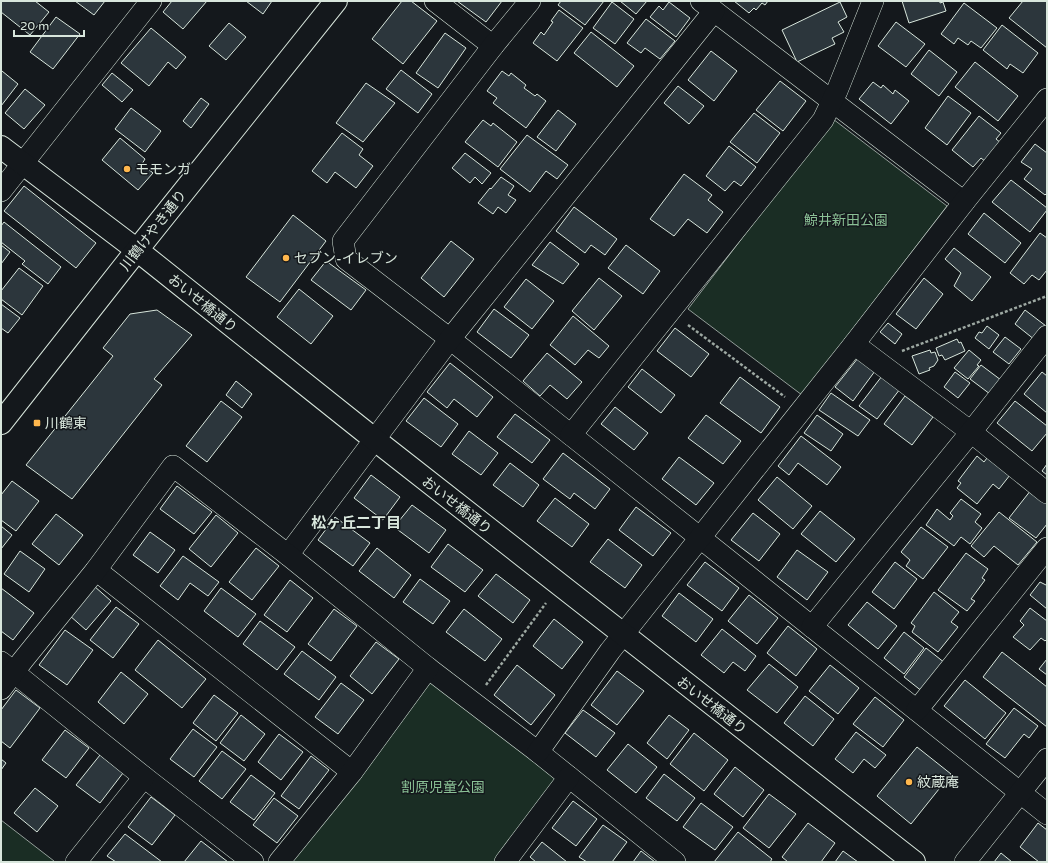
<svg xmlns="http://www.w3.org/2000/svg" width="1048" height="863" font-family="'Varela Round','Noto Sans JP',sans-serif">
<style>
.green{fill:#1a2d24;stroke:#939e99}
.building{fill:#2c363c;stroke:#d8e6dc}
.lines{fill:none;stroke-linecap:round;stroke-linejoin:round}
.street-casing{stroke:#d8e6dc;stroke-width:22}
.secondary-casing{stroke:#d8e6dc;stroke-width:24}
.path{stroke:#9da8a2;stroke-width:2.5;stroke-dasharray:3 2;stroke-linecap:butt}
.street{stroke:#14181c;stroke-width:21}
.secondary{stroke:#14181c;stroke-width:22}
.poi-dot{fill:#ffb74d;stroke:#14181c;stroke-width:1.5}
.labels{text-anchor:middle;stroke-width:3;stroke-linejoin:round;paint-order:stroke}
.poi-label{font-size:14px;fill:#d8e6dc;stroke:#14181c;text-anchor:start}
.park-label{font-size:14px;fill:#8ac095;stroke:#14181c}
.street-label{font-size:14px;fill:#d8e6dc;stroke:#14181c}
.neighbourhood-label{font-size:15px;font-weight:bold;fill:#d8e6dc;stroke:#14181c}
</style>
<rect width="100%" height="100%" fill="#14181c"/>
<g class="green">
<polygon points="833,119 947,206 802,395 688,309"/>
<polygon points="429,679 557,780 495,862 290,862"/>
<polygon points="1,820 54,861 54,862 1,862"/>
</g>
<g class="building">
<polygon points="1,1 35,1 49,12 30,35 1,12"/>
<polygon points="75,1 105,1 94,15"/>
<polygon points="172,1 207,1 183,29 163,12"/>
<polygon points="246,1 272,1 263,14"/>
<polygon points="402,1 411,1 437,21 403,64 372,39"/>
<polygon points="457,1 502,1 486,22"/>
<polygon points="561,1 604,1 585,25 558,5"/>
<polygon points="620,1 647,1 636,14"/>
<polygon points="734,1 768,1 765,5 762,3 756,10 754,8 749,13"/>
<polygon points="902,1 940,1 940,3 943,2 946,11 909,23"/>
<polygon points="1023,1 1045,1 1047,3 1047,48 1009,18"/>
<polygon points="612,2 634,19 615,44 593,28"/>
<polygon points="669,2 690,18 676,37 650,17 659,6 663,10"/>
<polygon points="840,2 847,17 838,22 844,32 832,38 835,44 797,62 782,30"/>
<polygon points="964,3 997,28 981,48 971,41 968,45 958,38 954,44 941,34"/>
<polygon points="559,10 583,28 557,61 533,43 541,32 544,35 553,22 551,21"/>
<polygon points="56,17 80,34 53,69 30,52"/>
<polygon points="646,19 675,41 660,59 645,48 641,53 627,43"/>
<polygon points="896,22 925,44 906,67 878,46"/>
<polygon points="229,23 246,37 226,60 209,46"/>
<polygon points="1002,25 1038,53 1023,73 1010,64 1007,69 983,50"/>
<polygon points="151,28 186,57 176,69 168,62 149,86 121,63"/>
<polygon points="591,32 634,66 617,87 574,53"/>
<polygon points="445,33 466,48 438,88 416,73"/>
<polygon points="929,50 957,72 939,96 911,74"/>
<polygon points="711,51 737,71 714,101 688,80"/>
<polygon points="975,62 1018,96 998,121 955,87"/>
<polygon points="401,70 432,94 418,113 386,89"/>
<polygon points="2,71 18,84 1,106 1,72"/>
<polygon points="502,71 509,76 511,73 526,85 524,88 535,96 537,94 546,101 526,128 493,103 497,98 487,91"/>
<polygon points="112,73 133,90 122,102 102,85"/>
<polygon points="780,81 806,101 783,131 756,110"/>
<polygon points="873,82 881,88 883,85 893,94 895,90 909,101 891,124 859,99"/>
<polygon points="366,83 395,103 363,142 336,123"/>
<polygon points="678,86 704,106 689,124 664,103"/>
<polygon points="25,89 45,105 24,129 5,113"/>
<polygon points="948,96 971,113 947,145 925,128"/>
<polygon points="201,98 209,104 191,128 183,121"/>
<polygon points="131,108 161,131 145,152 115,129"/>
<polygon points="558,110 576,124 556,151 537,137"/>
<polygon points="754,113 780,133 757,163 730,142"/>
<polygon points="979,116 1001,133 996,139 1001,143 986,162 981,158 973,167 952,150"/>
<polygon points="483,120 491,126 493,123 517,142 498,167 465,142"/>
<polygon points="342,133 363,149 359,155 373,166 356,188 335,172 327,183 312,171"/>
<polygon points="527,135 568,165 557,179 546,171 530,192 500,169"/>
<polygon points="120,138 145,159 142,164 153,173 138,190 102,160"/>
<polygon points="1035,144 1047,153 1047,193 1045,195 1024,179 1032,169 1021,162"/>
<polygon points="729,146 756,167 741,186 734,181 725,191 706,176"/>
<polygon points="465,153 491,173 482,184 475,177 470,183 452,168"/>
<polygon points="684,174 712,195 708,200 723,212 707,233 688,219 674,236 650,219"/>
<polygon points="501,177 514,186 508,195 516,200 506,213 498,207 493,214 478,203 490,188 491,189"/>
<polygon points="1011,180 1047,208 1047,210 1030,232 992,202"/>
<polygon points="24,186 96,243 76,268 4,211"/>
<polygon points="574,207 617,239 605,255 591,245 585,253 556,231"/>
<polygon points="984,213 1021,243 1005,263 968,234"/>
<polygon points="293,215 326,241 280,302 246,277"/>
<polygon points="4,222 61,267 48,284 22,264 25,261 1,242 1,226"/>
<polygon points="1040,233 1047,238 1047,270 1039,280 1032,275 1024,284 1010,273"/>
<polygon points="451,241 474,259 444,297 421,278"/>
<polygon points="550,242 579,264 563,284 532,265"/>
<polygon points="1,245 10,252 1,264"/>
<polygon points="626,245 660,271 643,294 608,268"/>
<polygon points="954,248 991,277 972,301 954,286 961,273 945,259"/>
<polygon points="326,261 366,290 351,310 311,280"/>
<polygon points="19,268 43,286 22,315 1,299 1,291"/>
<polygon points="599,278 622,296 594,330 572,311"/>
<polygon points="924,278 943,294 916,329 896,314"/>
<polygon points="526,279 554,301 532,329 504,307"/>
<polygon points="299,289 333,316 311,344 277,317"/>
<polygon points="1,304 20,318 8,333 1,328"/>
<polygon points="494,309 529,335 511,358 477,332"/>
<polygon points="157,310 192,335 154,379 162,385 72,499 26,465 113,356 103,348 130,314"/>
<polygon points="1025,310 1046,326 1035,340 1015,324"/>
<polygon points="573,316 609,346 599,358 588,350 575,365 550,345"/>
<polygon points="888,323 902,334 895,344 880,332"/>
<polygon points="987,326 999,335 989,349 975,338 979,332 982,333"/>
<polygon points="675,328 709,354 691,377 657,351"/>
<polygon points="1005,337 1021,349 1009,364 993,352"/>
<polygon points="957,339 959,343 961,342 965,351 945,360 942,355 939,356 936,348"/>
<polygon points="930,350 931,353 935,352 938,360 934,366 929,368 930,370 919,374 912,356"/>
<polygon points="969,350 981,360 977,365 979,366 968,379 954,368"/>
<polygon points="547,353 582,382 567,399 550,385 540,396 523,381"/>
<polygon points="858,358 875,371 853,401 835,387"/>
<polygon points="450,363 493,397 477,417 454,399 447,408 427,392"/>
<polygon points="981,365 1001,380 990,394 970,379"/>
<polygon points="642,369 675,395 661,413 628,387"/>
<polygon points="955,372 970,383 958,398 944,387"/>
<polygon points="1042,372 1047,376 1047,413 1024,394"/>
<polygon points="882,376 900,389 877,419 859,406"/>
<polygon points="740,377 780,407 761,433 720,403"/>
<polygon points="236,381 252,394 242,408 226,395"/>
<polygon points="831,393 870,420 858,436 819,410"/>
<polygon points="905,396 933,417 912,445 884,424"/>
<polygon points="424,398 458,424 441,447 406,421"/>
<polygon points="221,401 242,417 207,462 186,446"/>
<polygon points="1015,401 1047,426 1047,433 1032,451 997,423"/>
<polygon points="615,407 648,433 634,450 601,424"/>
<polygon points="515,414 550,440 532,463 497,437"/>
<polygon points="706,415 741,441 723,464 688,438"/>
<polygon points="817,415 843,434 831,451 804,433"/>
<polygon points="469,431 498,453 481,475 452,454"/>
<polygon points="801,436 841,467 827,485 798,463 789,475 778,466"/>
<polygon points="563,453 610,489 595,509 574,493 570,499 543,479"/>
<polygon points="977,456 984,462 987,458 1010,475 999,489 993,484 977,504 957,488 961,483 958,481"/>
<polygon points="679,457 714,483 696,505 662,479"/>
<polygon points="510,463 539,485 523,507 493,485"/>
<polygon points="1047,464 1047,475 1042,471"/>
<polygon points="371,475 400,497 383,520 354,498"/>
<polygon points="777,477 812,506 793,529 758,500"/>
<polygon points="12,481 39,501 16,531 1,520 1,495"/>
<polygon points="177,486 212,512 194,534 160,509"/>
<polygon points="1031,490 1047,503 1047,524 1036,538 1009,518"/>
<polygon points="555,498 589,524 572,547 537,521"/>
<polygon points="961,499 981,514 975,522 982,528 970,544 961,537 954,546 926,525 937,509 950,520 953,516 950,513"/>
<polygon points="412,505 446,530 429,553 394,527"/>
<polygon points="636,507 671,533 653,556 619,530"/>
<polygon points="820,511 855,539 836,562 801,534"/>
<polygon points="999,512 1037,542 1018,565 994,546 984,557 971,546"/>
<polygon points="753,513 780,534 759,561 731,540"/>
<polygon points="56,514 83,535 59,565 32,544"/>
<polygon points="216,515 238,533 211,567 189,549"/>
<polygon points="335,517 370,543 353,566 318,540"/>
<polygon points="1,526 12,535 1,549"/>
<polygon points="921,527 948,547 923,579 906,566 910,560 901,552"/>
<polygon points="150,532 175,550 158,573 133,555"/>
<polygon points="608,539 642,565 625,588 590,562"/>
<polygon points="448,544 483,570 465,592 431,567"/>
<polygon points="256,548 279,566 252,600 229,582"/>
<polygon points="377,548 411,575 394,598 359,571"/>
<polygon points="797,550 828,572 807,600 777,577"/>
<polygon points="20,551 45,569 29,592 4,574"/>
<polygon points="966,553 988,569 982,578 985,580 971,599 975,601 967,611 938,590"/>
<polygon points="183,556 219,582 208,596 190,583 178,600 160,586"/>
<polygon points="705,562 739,588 722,611 687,585"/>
<polygon points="895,562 917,579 894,609 872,592"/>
<polygon points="496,574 530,600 513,623 478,596"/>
<polygon points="420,579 450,601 433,624 403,602"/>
<polygon points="290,580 313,598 287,632 264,615"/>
<polygon points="1040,582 1046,585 1047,584 1047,609 1030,595"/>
<polygon points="94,586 111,601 86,630 69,615"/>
<polygon points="1,588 34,613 13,640 1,631"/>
<polygon points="221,588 256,614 238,637 204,611"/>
<polygon points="934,592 959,612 951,622 958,627 938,652 912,632 915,626 911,623"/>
<polygon points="679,593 713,619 696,642 662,616"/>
<polygon points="749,595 778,618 757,644 728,621"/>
<polygon points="867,602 897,626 878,649 848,625"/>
<polygon points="116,607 139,624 113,658 90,640"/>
<polygon points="1030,608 1047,621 1047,639 1045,641 1041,638 1030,650 1013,637 1024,625 1020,621"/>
<polygon points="334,609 357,626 331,661 308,644"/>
<polygon points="464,609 502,639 485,661 446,632"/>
<polygon points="554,619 583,642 562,669 533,646"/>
<polygon points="260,621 295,647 277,670 243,644"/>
<polygon points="788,626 817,649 796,676 767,653"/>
<polygon points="722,629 756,656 745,671 733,662 724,673 701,655"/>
<polygon points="65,630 93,650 67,685 39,665"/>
<polygon points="904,632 924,648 904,674 884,658"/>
<polygon points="158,640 206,679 182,708 135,670"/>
<polygon points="376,642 399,659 372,694 350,676"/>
<polygon points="926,648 945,663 923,692 904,677"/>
<polygon points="302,651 336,677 319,700 284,674"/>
<polygon points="1002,652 1047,687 1047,727 983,677"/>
<polygon points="1047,659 1047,675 1039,669"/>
<polygon points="769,664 798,687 777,713 747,690"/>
<polygon points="517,665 555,695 531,725 494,695"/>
<polygon points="830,665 859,688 838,714 809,691"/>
<polygon points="617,671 644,691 617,725 591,705"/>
<polygon points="121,672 148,694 124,724 98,702"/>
<polygon points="965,680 1006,713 985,739 944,706"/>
<polygon points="341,683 364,700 338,734 315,717"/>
<polygon points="16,690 40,708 10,748 1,741 1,710"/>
<polygon points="214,695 238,713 216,741 193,723"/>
<polygon points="805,696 834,719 813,746 784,723"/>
<polygon points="875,697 904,720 883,747 853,724"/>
<polygon points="1014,708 1038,726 1029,738 1024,734 1005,758 986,744"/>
<polygon points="583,710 615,733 596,757 565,733"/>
<polygon points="241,715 265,734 244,761 220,743"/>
<polygon points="669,715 689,730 667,759 647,743"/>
<polygon points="193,729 217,747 194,777 170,759"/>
<polygon points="65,730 89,748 66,778 42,760"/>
<polygon points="856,732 886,755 875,768 864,759 853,773 835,759"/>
<polygon points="694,733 728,760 704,791 670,764"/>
<polygon points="279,734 303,752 281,780 258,762"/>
<polygon points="628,744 657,767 636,793 607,770"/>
<polygon points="917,747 951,774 911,824 877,796"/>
<polygon points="222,751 246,769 222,799 199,781"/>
<polygon points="100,755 123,773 100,803 76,785"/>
<polygon points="311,756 329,770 299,809 281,796"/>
<polygon points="1,759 6,763 1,770"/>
<polygon points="735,767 764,790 743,817 714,794"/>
<polygon points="664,774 695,798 677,821 646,798"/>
<polygon points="251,775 275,793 254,820 230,802"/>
<polygon points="35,788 58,806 37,832 14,813"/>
<polygon points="769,794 796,814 769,848 743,828"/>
<polygon points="151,797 175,815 152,845 128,827"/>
<polygon points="274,798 298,816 277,843 253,825"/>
<polygon points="573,801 597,819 576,846 552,828"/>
<polygon points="701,803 733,827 715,850 683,827"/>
<polygon points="808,823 835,843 821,862 788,862 782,857"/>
<polygon points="1038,823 1047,830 1047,862 1039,862 1020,847"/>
<polygon points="603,825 627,842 612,862 587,862 579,857"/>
<polygon points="738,832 772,859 770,862 714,862"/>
<polygon points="125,834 162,862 116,862 107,856"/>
<polygon points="201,841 228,862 184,862"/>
<polygon points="542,842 567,862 536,862 530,857"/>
<polygon points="641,851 655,862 633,862"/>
<polygon points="843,851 858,862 835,862"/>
<polygon points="1001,853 1012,862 994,862"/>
</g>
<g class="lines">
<g class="street-casing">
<g id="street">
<polyline points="435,1 493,46"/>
<polyline points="530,1 493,46 343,241 346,259 450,339 571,435 1047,814"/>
<polyline points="701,1 964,202"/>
<polyline points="1,191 151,1"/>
<polyline points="854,344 971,432 1047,493"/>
<polyline points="571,435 823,120 837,91 873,1"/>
<polyline points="288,555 450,339 714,11"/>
<polyline points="96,570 352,772"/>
<polyline points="812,627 971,432 1047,336"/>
<polyline points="1,662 144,777 253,862"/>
<polyline points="1,689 23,660 96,570 173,466 288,555 428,668 538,752 675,862"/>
<polyline points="917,710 1047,548"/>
<polyline points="538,752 610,651 854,344 964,202 1047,99"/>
<polyline points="76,862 144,777"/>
<polyline points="279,862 352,772 428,668"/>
<polyline points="505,862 569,777"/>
<polyline points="965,862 1047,759"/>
</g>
</g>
<g class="secondary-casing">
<g id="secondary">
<polyline points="1,147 137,250 374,439 914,862"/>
<polyline points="1,423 137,250 336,1"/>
</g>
</g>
<g class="path">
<polyline points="688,325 785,397"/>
<polyline points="902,351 1047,296"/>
<polyline points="486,685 546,603"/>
</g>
<use href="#street" class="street"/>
<use href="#secondary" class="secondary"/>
</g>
<g class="poi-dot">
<circle cx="127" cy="169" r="4"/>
<circle cx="286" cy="258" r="4"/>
<rect x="33" y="419" width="8" height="8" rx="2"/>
<circle cx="909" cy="782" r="4"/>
</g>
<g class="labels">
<g class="poi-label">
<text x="135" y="174">モモンガ</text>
<text x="294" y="263">セブン-イレブン</text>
<text x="45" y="428">川鶴東</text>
<text x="917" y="787">紋蔵庵</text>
</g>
<g class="park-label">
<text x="846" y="225">鯨井新田公園</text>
<text x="443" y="792">割原児童公園</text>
</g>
<g class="street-label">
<text transform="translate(153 230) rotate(-52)" y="5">川鶴けやき通り</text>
<text transform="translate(203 303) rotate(39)" y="5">おいせ橋通り</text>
<text transform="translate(457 505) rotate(38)" y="5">おいせ橋通り</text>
<text transform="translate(712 705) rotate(38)" y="5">おいせ橋通り</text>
</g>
<g class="neighbourhood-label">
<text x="356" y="528">松ヶ丘二丁目</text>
</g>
</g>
<rect width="1048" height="863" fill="none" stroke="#d8e6dc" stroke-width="4"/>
<path d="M14 30v6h70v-6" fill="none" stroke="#d8e6dc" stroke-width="2"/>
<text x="20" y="30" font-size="12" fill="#d8e6dc" stroke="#14181c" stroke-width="3" paint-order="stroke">20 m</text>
</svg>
